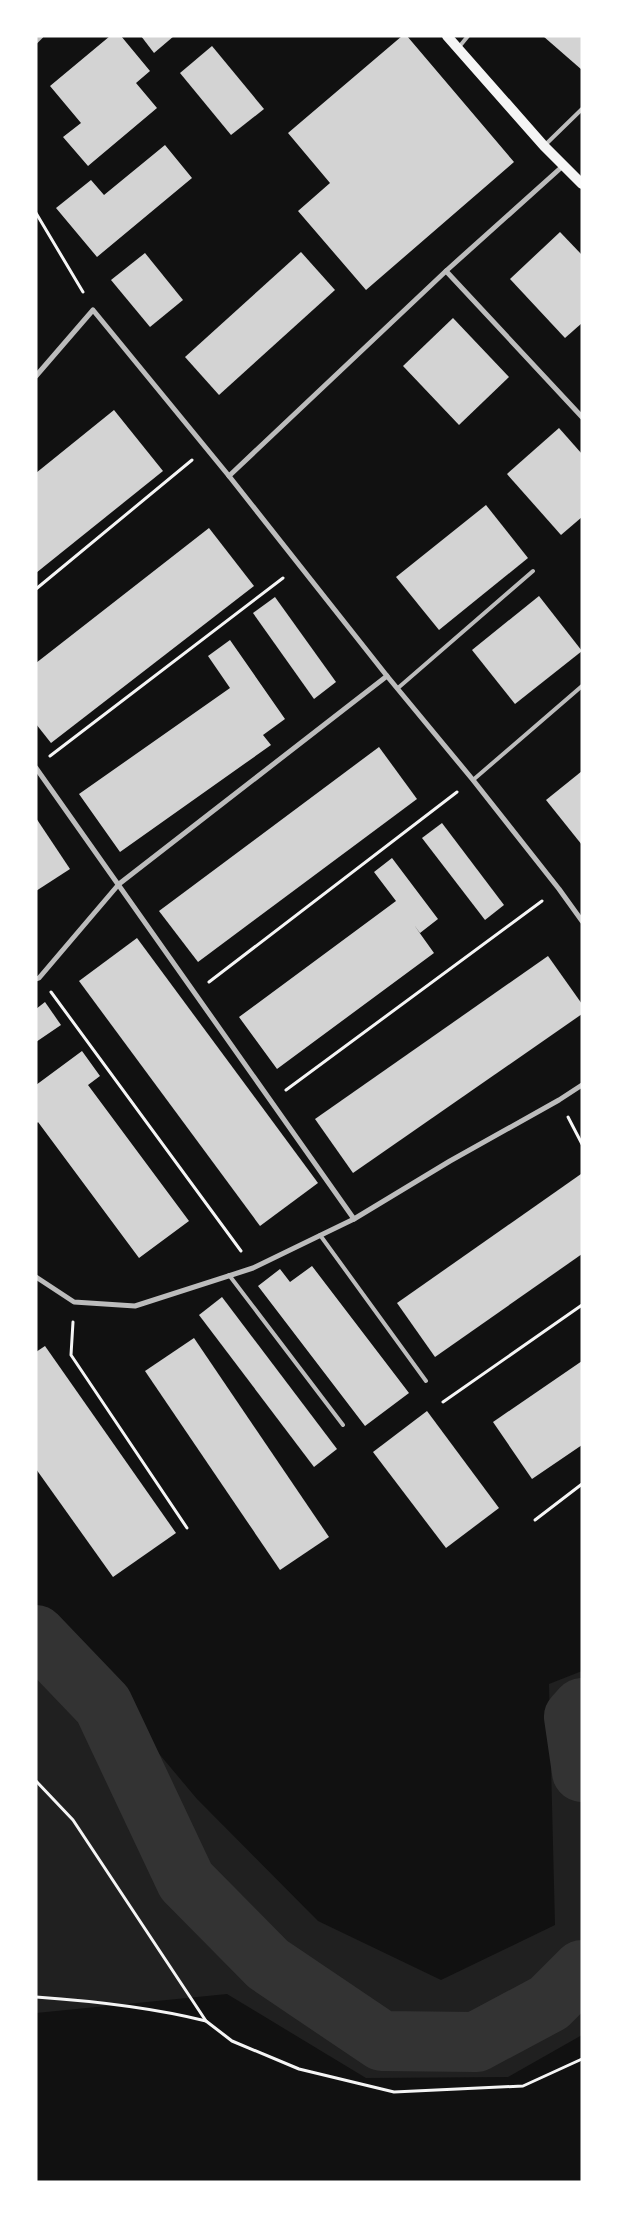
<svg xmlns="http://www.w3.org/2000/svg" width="618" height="2218" font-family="'PT Sans',sans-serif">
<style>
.green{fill:#202020}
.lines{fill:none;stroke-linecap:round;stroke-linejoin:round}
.river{stroke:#333;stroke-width:60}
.building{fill:#d3d3d3}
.path{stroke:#f5f5f5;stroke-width:3}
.service{stroke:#bcbcbc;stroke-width:4}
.minor{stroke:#bcbcbc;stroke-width:5}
.secondary{stroke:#f5f5f5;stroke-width:10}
</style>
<rect width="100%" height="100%" fill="#111"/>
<polygon class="green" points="36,1607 197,1799 318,1921 441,1980 555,1925 549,1684 582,1671 582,2035 508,2077 366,2078 227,1994 36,2013"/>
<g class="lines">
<g class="river">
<polyline points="36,1635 103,1705 186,1881 268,1964 382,2041 476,2042 549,2003 582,1970"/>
<polyline points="582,1708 574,1717 582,1772"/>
</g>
</g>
<g class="building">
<polygon points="110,36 121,36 150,71 136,83 157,108 88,166 63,137 81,123 50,86"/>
<polygon points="141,36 174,36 154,53"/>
<polygon points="402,36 407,36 514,162 366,290 298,211 330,183 288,133"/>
<polygon points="543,36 582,36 582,70"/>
<polygon points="212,46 264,109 231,135 180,73"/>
<polygon points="165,145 192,178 97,257 56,208 91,180 104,195"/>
<polygon points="560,232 582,255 582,323 565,338 510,279"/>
<polygon points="301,252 335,290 219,395 185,357"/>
<polygon points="145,253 183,300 150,327 111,280"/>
<polygon points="453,318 509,377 459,425 403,366"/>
<polygon points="114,410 163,471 36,573 36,473"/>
<polygon points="559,428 582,454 582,517 561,535 507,474"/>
<polygon points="486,505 528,558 439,630 396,577"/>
<polygon points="209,528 254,586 51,743 36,724 36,663"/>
<polygon points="539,596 582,651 515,704 472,650"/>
<polygon points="275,597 336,682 314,699 253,613"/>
<polygon points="230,640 285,719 263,735 271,745 120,852 79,794 230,688 208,656"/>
<polygon points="379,747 417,799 198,962 159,911"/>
<polygon points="582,771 582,845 546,800"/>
<polygon points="36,818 70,869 36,891"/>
<polygon points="442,823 504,905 485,920 422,838"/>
<polygon points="392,858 438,919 420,933 414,925 434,953 277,1069 239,1017 396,901 374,872"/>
<polygon points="137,938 318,1183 260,1226 79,981"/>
<polygon points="548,956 582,1004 582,1014 353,1173 315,1119"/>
<polygon points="45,1002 61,1025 36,1042 36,1009"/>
<polygon points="82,1051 100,1076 88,1085 189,1221 139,1258 38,1122 36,1124 36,1085"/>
<polygon points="581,1174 582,1254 435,1357 397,1303"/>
<polygon points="312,1266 409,1393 365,1426 258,1286 280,1269 290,1282"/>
<polygon points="222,1297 337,1449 314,1467 199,1315"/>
<polygon points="194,1338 329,1537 280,1570 145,1371"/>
<polygon points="45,1346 176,1533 113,1577 36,1469 36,1352"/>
<polygon points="582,1361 582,1445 532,1479 493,1422"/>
<polygon points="427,1411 499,1508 446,1548 373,1452"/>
</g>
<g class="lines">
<g class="path">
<polyline points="36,213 83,292"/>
<polyline points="36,589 192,460"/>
<polyline points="50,756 283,578"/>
<polyline points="209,982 457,792"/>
<polyline points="51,992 241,1251"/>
<polyline points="286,1090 542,901"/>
<polyline points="568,1117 582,1144"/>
<polyline points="73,1322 71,1355 187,1528"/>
<polyline points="443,1402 582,1305"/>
<polyline points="535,1520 582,1484"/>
<polyline points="36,1781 73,1820 206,2021 232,2041 299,2069 394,2092 523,2086 582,2059"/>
<path d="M36 1997C94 2001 150 2007 206 2021"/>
</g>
<g class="service">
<polyline points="459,47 468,36"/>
<polyline points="544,146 582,109"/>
<polyline points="398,688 533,571"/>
<polyline points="473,780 582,686"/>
<polyline points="320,1235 426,1381"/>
<polyline points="229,1275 343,1425"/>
</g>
<g class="minor">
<polyline points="36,41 41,36"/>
<polyline points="446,271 582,417"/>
<polyline points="36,376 93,310 229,476 387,676 473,780 559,889 582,921"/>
<polyline points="229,476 446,271 564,165"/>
<polyline points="36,768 354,1219"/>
<polyline points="36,979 39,978 119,884 387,676"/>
<polyline points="36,1277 74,1302 135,1306 253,1268 354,1219 450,1161 559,1100 582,1085"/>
</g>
<polyline class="secondary" points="447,36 544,146 582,184"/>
</g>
<rect width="618" height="2218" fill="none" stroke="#ffffff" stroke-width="75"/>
</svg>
